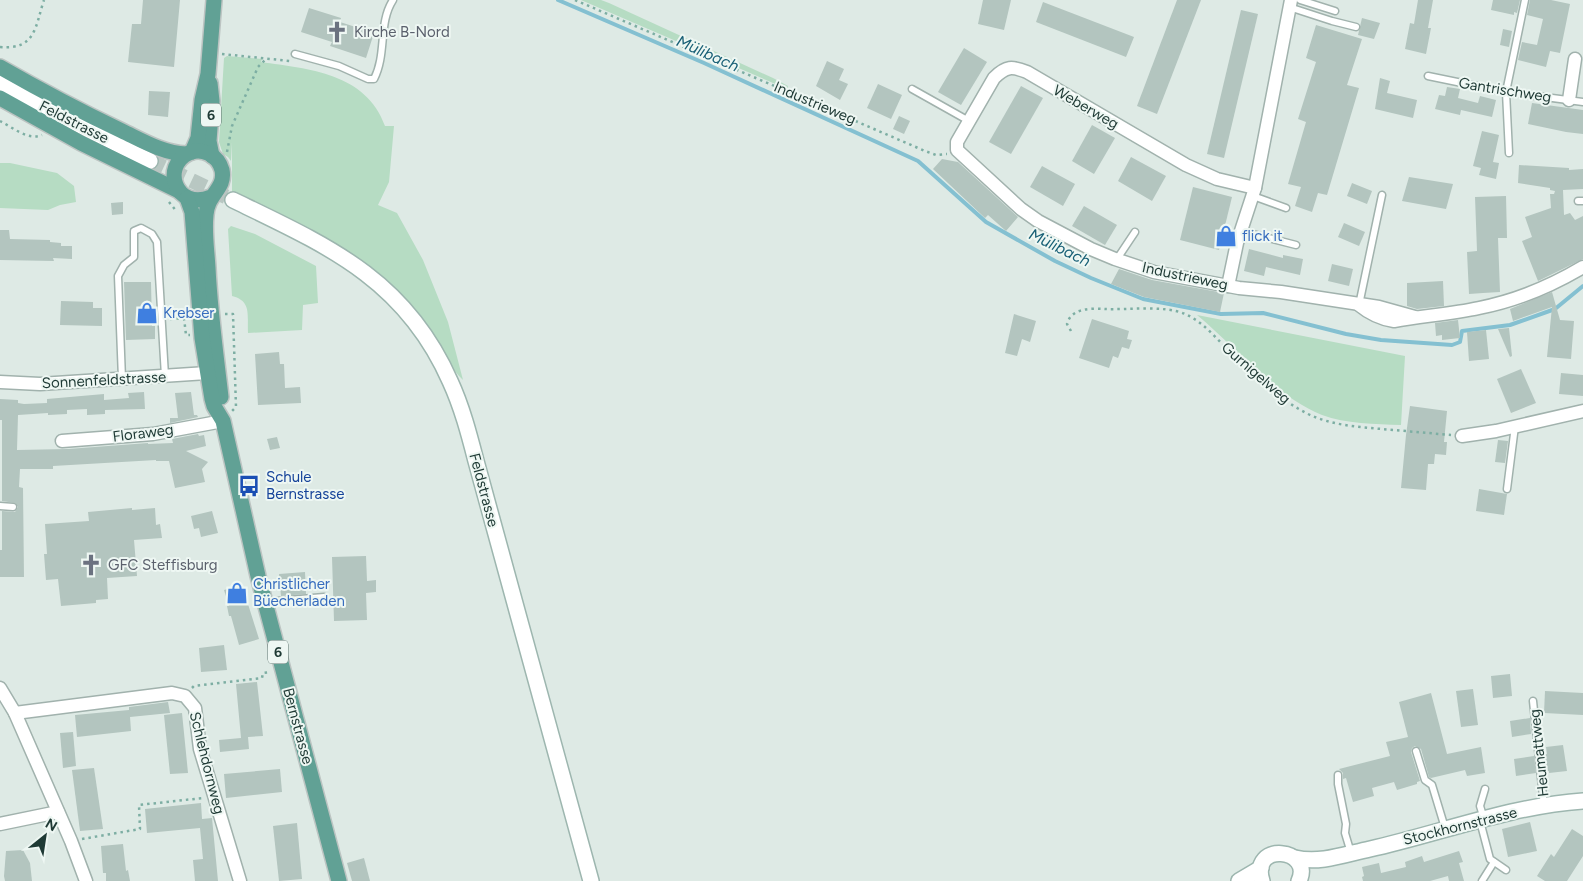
<svg xmlns="http://www.w3.org/2000/svg" width="1583" height="881" font-family="Figtree,sans-serif">
<style>
.green{fill:#b6dcc3}
.lines{fill:none;stroke-linecap:round;stroke-linejoin:round}
.stream{stroke:#84c0d1;stroke-width:4}
.building{fill:#b3c5bf}
.secondary-tunnel{stroke:#b8c7c2;stroke-width:15;stroke-dasharray:15 8;stroke-linecap:butt}
.lane-casing{stroke:#a1b2ad;stroke-width:9}
.street-casing{stroke:#a1b2ad;stroke-width:15}
.secondary-casing{stroke:#9db6af;stroke-width:18}
.primary-casing{stroke:#bcc4c2;stroke-width:18}
.path{stroke:#7daea3;stroke-width:2.5;stroke-dasharray:2.5 4;stroke-linecap:butt}
.lane{stroke:#fff;stroke-width:6}
.street{stroke:#fff;stroke-width:12}
.secondary{stroke:#fff;stroke-width:15}
.primary{stroke:#61a195;stroke-width:15}
.labels{text-anchor:middle;stroke-width:4;stroke-linejoin:round;paint-order:stroke}
.shield{fill:#eef7f3;stroke:#5d736e;stroke-width:1}
.shield-label{font-size:14px;font-weight:bold;fill:#1f3a35}
.worship-label{font-size:15px;fill:#5b616d;stroke:#eef7f3;text-anchor:start}
.street-label{font-size:15px;fill:#1f3a35;stroke:#eef7f3}
.shop-label{font-size:15px;fill:#366cbe;stroke:#eef7f3;text-anchor:start}
.transit-label{font-size:15px;fill:#164399;stroke:#eef7f3;text-anchor:start}
.water-label{font-size:16px;font-style:italic;fill:#196076;stroke:#eef7f3}
</style>
<rect width="100%" height="100%" fill="#deeae5"/>
<g class="green">
<polygon points="581,0 601,0 609,3 773,78 788,86 787,89"/>
<path d="M227 56 262 59 261 62C309 69 366 73 385 126H394L389 182 378 205 397 213 423 260 448 322 463 380C451 369 447 356 438 342 429 327 418 312 406 299 357 248 295 222 232 191V142L231 161 228 157 223 154 219 142 224 58Z"/>
<polygon points="0,163 10,163 57,173 74,186 76,202 60,205 48,210 0,208"/>
<path d="M231 226 255 234 316 266 318 303 303 305 302 330 248 333C247 315 252 301 232 296L228 229Z"/>
<path d="M1197 315 1405 356 1401 425C1375 424 1346 424 1322 415 1274 396 1236 347 1197 315Z"/>
</g>
<g class="lines">
<polyline class="stream" points="558,0 704,63 918,161 986,222 1055,261 1091,278 1143,299 1221,314 1263,313 1346,334 1381,340 1452,345 1460,342 1462,331 1510,325 1555,309 1583,286"/>
</g>
<g class="building">
<polygon points="143,0 180,0 174,67 128,62 132,24 141,24"/>
<polygon points="983,0 1011,0 1004,30 978,24"/>
<polygon points="1177,0 1201,0 1157,114 1137,106"/>
<polygon points="1418,0 1433,0 1428,28 1431,28 1426,54 1405,49 1410,23 1414,24"/>
<polygon points="1493,0 1520,0 1517,13 1514,12 1514,15 1491,10"/>
<polygon points="1530,0 1551,0 1570,4 1560,53 1550,51 1546,67 1518,60 1522,42 1537,45 1543,19 1527,15"/>
<polygon points="1043,2 1134,37 1126,57 1036,22"/>
<polygon points="309,8 341,18 340,22 374,33 366,58 330,46 332,42 301,32"/>
<polygon points="1241,10 1258,14 1224,158 1207,154"/>
<polygon points="1362,18 1380,23 1374,39 1358,35"/>
<polygon points="1316,25 1362,39 1347,85 1359,88 1327,195 1318,193 1312,212 1295,206 1301,187 1288,184 1306,122 1298,119 1316,62 1306,58"/>
<polygon points="1503,29 1512,31 1509,47 1500,45"/>
<polygon points="964,48 987,62 961,105 938,92"/>
<polygon points="827,61 844,69 839,80 848,84 840,100 816,86"/>
<polygon points="1380,78 1390,81 1387,93 1417,100 1413,118 1375,109"/>
<polygon points="878,84 902,95 891,119 867,108"/>
<polygon points="1021,86 1043,98 1011,154 989,142"/>
<polygon points="1447,87 1460,89 1458,98 1478,103 1480,96 1496,100 1492,117 1461,110 1460,115 1435,109 1439,95 1445,96"/>
<polygon points="149,91 170,92 168,117 148,115"/>
<polygon points="1532,103 1583,110 1583,134 1566,132 1528,124"/>
<polygon points="899,116 910,121 904,134 893,129"/>
<polygon points="1092,125 1115,138 1094,174 1072,161"/>
<polygon points="1482,131 1499,135 1493,162 1499,163 1496,179 1479,175 1481,168 1473,166"/>
<polygon points="1131,157 1166,176 1152,201 1118,181"/>
<polygon points="942,159 958,162 1018,217 1006,231 988,215 985,218 933,169"/>
<polygon points="1519,165 1569,168 1569,170 1583,169 1583,189 1563,190 1564,215 1570,213 1575,220 1583,216 1583,259 1538,281 1522,241 1532,237 1525,217 1551,208 1550,194 1554,194 1555,191 1550,190 1550,188 1518,183"/>
<polygon points="1042,166 1075,184 1063,206 1030,187"/>
<polygon points="1409,177 1453,184 1446,209 1402,201"/>
<polygon points="1352,183 1372,191 1367,204 1347,196"/>
<polygon points="1193,187 1232,197 1219,250 1180,240"/>
<polygon points="1506,196 1507,238 1498,238 1500,292 1483,293 1482,290 1483,293 1469,294 1467,252 1477,251 1475,197"/>
<polygon points="123,202 123,214 112,215 111,203"/>
<polygon points="1084,206 1117,225 1105,245 1072,226"/>
<polygon points="1344,223 1365,232 1359,246 1338,237"/>
<polygon points="0,230 9,230 10,239 50,240 50,242 61,243 61,246 72,246 72,259 53,258 54,261 0,260"/>
<polygon points="1249,249 1283,258 1283,255 1303,259 1300,275 1266,267 1264,276 1244,271"/>
<polygon points="1332,264 1353,269 1349,286 1328,281"/>
<polygon points="1119,269 1152,280 1224,293 1220,312 1144,297 1111,284"/>
<polygon points="1443,281 1444,306 1417,309 1407,306 1407,283"/>
<polygon points="124,282 151,282 152,326 155,326 155,339 126,340"/>
<polygon points="1552,292 1560,320 1574,321 1571,359 1547,357 1552,307 1513,321 1510,309"/>
<polygon points="61,301 93,302 93,308 102,308 102,326 60,325"/>
<polygon points="1014,314 1036,321 1030,342 1022,339 1017,356 1005,353"/>
<polygon points="1092,319 1129,331 1127,339 1132,340 1129,349 1122,347 1118,358 1113,356 1109,368 1079,358"/>
<polygon points="1458,320 1460,338 1442,340 1442,335 1436,336 1435,323"/>
<polygon points="1509,328 1512,356 1510,357 1498,329"/>
<polygon points="1486,330 1489,359 1469,361 1467,332"/>
<polygon points="279,352 280,364 284,364 285,388 300,387 301,403 258,405 255,354"/>
<polygon points="1521,369 1536,403 1511,413 1497,379"/>
<polygon points="1561,373 1583,375 1583,396 1559,394"/>
<polygon points="144,392 145,409 105,410 105,414 87,415 87,409 67,410 67,414 48,415 48,413 18,415 17,450 68,449 148,443 148,444 173,443 172,439 198,434 199,436 204,435 206,446 186,451 208,462 202,469 205,482 175,488 169,461 156,461 156,460 53,466 53,469 20,469 19,487 23,488 24,577 0,577 0,550 2,550 2,511 15,512 18,507 15,503 2,501 2,420 0,420 0,399 18,400 18,403 24,404 47,403 47,399 104,394 104,400 129,398 128,393"/>
<polygon points="191,392 194,415 197,415 198,417 170,423 170,418 178,418 175,393"/>
<polygon points="1410,406 1447,411 1444,442 1447,442 1446,455 1435,454 1434,464 1428,464 1426,490 1401,488 1406,435"/>
<polygon points="277,437 280,448 270,450 267,439"/>
<polygon points="1498,440 1508,441 1505,463 1495,462"/>
<polygon points="1479,489 1507,494 1504,515 1476,511"/>
<polygon points="132,508 132,510 155,508 156,525 160,524 162,538 134,540 137,576 107,578 108,599 96,600 96,603 61,606 58,579 46,580 44,554 47,554 45,524 89,521 88,512"/>
<polygon points="212,511 218,533 201,537 199,528 194,529 191,516"/>
<polygon points="366,556 367,581 376,580 376,592 366,593 367,620 334,621 332,557"/>
<polygon points="305,572 306,594 281,596 279,574"/>
<polygon points="242,585 259,639 239,645 231,616 229,616 227,606 229,606 224,590"/>
<polygon points="224,645 227,670 201,672 199,648"/>
<polygon points="1510,674 1512,696 1493,698 1491,676"/>
<polygon points="257,682 263,736 248,737 249,749 220,752 219,740 241,738 236,684"/>
<polygon points="1473,689 1478,725 1461,727 1456,691"/>
<polygon points="1545,691 1583,693 1583,715 1544,713"/>
<polygon points="1431,693 1447,754 1481,747 1485,773 1467,776 1465,770 1431,778 1429,777 1421,749 1415,746 1412,748 1411,752 1420,781 1417,782 1417,784 1397,790 1394,782 1372,788 1374,796 1353,802 1346,778 1343,779 1343,773 1339,769 1390,756 1386,742 1408,737 1399,702"/>
<polygon points="168,702 170,713 130,717 131,731 77,737 75,715 129,710 129,707"/>
<polygon points="182,713 188,773 170,774 164,715"/>
<polygon points="1530,718 1531,734 1512,737 1510,721"/>
<polygon points="73,732 76,766 63,768 60,733"/>
<polygon points="1563,745 1567,771 1549,773 1549,771 1545,772 1544,755 1547,754 1546,747"/>
<polygon points="1534,756 1536,773 1516,776 1514,759"/>
<polygon points="94,768 103,829 80,831 72,770"/>
<polygon points="280,769 282,792 226,798 224,774"/>
<polygon points="201,803 202,819 212,818 218,881 195,881 193,860 203,859 200,828 147,833 145,809"/>
<polygon points="1530,822 1537,851 1508,857 1502,829"/>
<polygon points="297,823 302,879 279,881 273,826"/>
<polygon points="1572,829 1583,836 1583,856 1567,881 1545,881 1537,876 1551,854 1554,857"/>
<polygon points="123,844 126,871 128,870 130,881 106,881 106,873 103,873 101,846"/>
<polygon points="23,850 30,863 32,881 5,881 4,876 6,851"/>
<polygon points="1459,851 1463,862 1459,863 1464,881 1449,881 1448,876 1430,881 1363,881 1362,877 1364,876 1362,867 1379,863 1381,873 1406,867 1405,862 1422,856 1424,862"/>
<polygon points="364,858 370,881 352,881 347,863"/>
</g>
<g class="lines">
<polyline class="secondary-tunnel" points="150,161 233,200"/>
<g class="lane-casing">
<g id="lane">
<polyline points="1300,0 1335,11"/>
<polyline points="1289,7 1332,21 1356,27"/>
<path d="M295 54 339 66 368 79H374C387 54 378 23 393 0"/>
<polyline points="1428,76 1506,92 1583,102"/>
<polyline points="912,89 969,121"/>
<polyline points="1509,153 1506,92 1525,0"/>
<polyline points="1253,196 1286,208"/>
<polyline points="1578,201 1583,201"/>
<polyline points="1241,231 1296,245"/>
<polyline points="1117,259 1135,232"/>
<polyline points="1359,305 1382,195"/>
<polyline points="122,379 118,276 124,265 134,257 134,231 141,228 152,234 157,242 165,376"/>
<polyline points="1507,489 1515,426"/>
<polyline points="0,506 13,507"/>
<polyline points="266,602 324,597"/>
<polyline points="1533,701 1544,806"/>
<polyline points="1416,751 1425,780 1432,785 1445,828"/>
<polyline points="1338,775 1338,784 1346,824 1345,833 1351,853"/>
<polyline points="1484,819 1480,806 1485,789"/>
<polyline points="1480,821 1490,859 1506,870"/>
<polyline points="1482,881 1494,862"/>
</g>
</g>
<g class="street-casing">
<g id="street">
<polyline points="1569,100 1575,59"/>
<path d="M1255 188 1217 179 1186 165 1027 72C1012 66 1006 66 994 78L957 142V150L1021 209 1038 221 1091 249 1115 259 1154 272 1239 288 1281 292 1379 307 1415 317"/>
<polyline points="1228,286 1237,243 1255,188 1291,0"/>
<path d="M1359 305C1370 314 1380 319 1394 321 1422 316 1451 314 1479 308 1515 301 1551 286 1583 267"/>
<polyline points="0,382 40,384 207,373"/>
<polyline points="1462,436 1496,431 1583,411"/>
<polyline points="62,441 153,434 223,421"/>
<polyline points="0,688 15,713 71,841 86,881"/>
<polyline points="15,713 172,693 185,696 195,708 200,749 240,881"/>
<polyline points="0,824 58,812"/>
</g>
</g>
<g class="secondary-casing">
<g id="secondary">
<polyline points="0,82 56,113 150,161"/>
<path d="M233 200C328 246 405 279 450 381 462 407 469 434 476 461L591 881"/>
<path d="M1295 858C1320 864 1346 854 1370 849 1441 833 1510 806 1583 801"/>
<polyline points="1239,881 1261,868"/>
<path d="M1262 881C1249 841 1314 848 1299 881"/>
</g>
</g>
<g class="primary-casing">
<g id="primary">
<path d="M0 67C40 90 80 111 122 131 143 141 163 153 186 154"/>
<polyline points="210,83 212,101 209,141 212,156"/>
<polyline points="0,98 81,143 179,191"/>
<polyline points="192,152 198,138 202,100 208,74 214,0"/>
<path d="M211 197C175 211 161 166 189 153 202 147 218 155 222 170 226 189 207 194 206 215 204 232 207 250 208 268 210 311 216 354 221 397"/>
<polyline points="187,198 192,212 202,338 212,399 214,406 223,421 258,576 339,881"/>
</g>
</g>
<g class="path">
<polyline points="575,0 925,151 936,155 947,154"/>
<path d="M0 47C36 50 35 27 44 0"/>
<polyline points="222,54 290,61"/>
<path d="M0 121C12 127 28 141 42 135"/>
<polyline points="227,152 232,126 258,67 266,59"/>
<polyline points="169,202 177,212"/>
<polyline points="225,314 233,314 236,407 232,411"/>
<polyline points="184,318 186,335 190,335"/>
<polyline points="170,319 185,318"/>
<path d="M1071 331 1067 324C1071 308 1091 308 1105 309 1128 310 1165 305 1185 314 1202 321 1215 337 1228 350 1252 373 1278 399 1308 414 1331 425 1357 427 1382 429 1405 431 1428 433 1451 435"/>
<polyline points="192,688 194,686 262,678 263,673 271,672"/>
<polyline points="82,839 140,829 139,805 203,798"/>
</g>
<use href="#lane" class="lane"/>
<use href="#street" class="street"/>
<use href="#secondary" class="secondary"/>
<use href="#primary" class="primary"/>
</g>
<defs>
<g id="church-bare" transform="scale(1.725)"><path d="M-1.2-6h2.4v3.5h3.3v2.4h-3.3V6h-2.4V-.1h-3.3v-2.4h3.3Z" fill="#6b7280" stroke="#eef7f3" stroke-width="2.5" paint-order="stroke"/></g>
<g id="shop-bare" transform="scale(1.725)"><path d="M-5-2.5h2.3a2.7 3.5 0 0 1 5.4 0H5L5.5 6h-11ZM-1.5-2.5h3a1.5 2.3 0 0 0-3 0Z" fill="#3f7fe0" stroke="#eef7f3" stroke-width="2.5" paint-order="stroke"/></g>
<g id="bus-bare" transform="scale(1.725)"><path d="M-5-6H5V4H4V6H2V4H-2V6H-4V4H-5ZM-3.5-4V0h7V-4ZM-3.5 1.2v1.5H-2V1.2ZM2 1.2v1.5H3.5V1.2Z" fill="#1a4fb4" stroke="#eef7f3" stroke-width="2.5" paint-order="stroke"/></g>
</defs>
<g fill-rule="evenodd">
<use href="#church-bare" x="337" y="32"/>
<use href="#shop-bare" x="1226" y="236"/>
<use href="#shop-bare" x="147" y="313"/>
<use href="#bus-bare" x="249" y="486"/>
<use href="#church-bare" x="91" y="565"/>
<use href="#shop-bare" x="237" y="593"/>
</g>
<g class="labels">
<g class="shield">
<rect x="201" y="103.5" width="20" height="23" rx="4"/>
<rect x="268" y="640.5" width="20" height="23" rx="4"/>
</g>
<g class="shield-label">
<text x="211" y="120">6</text>
<text x="278" y="657">6</text>
</g>
<g class="worship-label">
<text x="354" y="37">Kirche B-Nord</text>
<text x="108" y="570">GFC Steffisburg</text>
</g>
<g class="street-label">
<text transform="translate(1505 90) rotate(9)" y="5">Gantrischweg</text>
<text transform="translate(815 103) rotate(23)" y="5">Industrieweg</text>
<text transform="translate(1086 107) rotate(30)" y="5">Weberweg</text>
<text transform="translate(74 122) rotate(27)" y="5">Feldstrasse</text>
<text transform="translate(1185 276) rotate(12)" y="5">Industrieweg</text>
<text transform="translate(1256 373) rotate(41)" y="5">Gurnigelweg</text>
<text transform="translate(104 380) rotate(-3)" y="5">Sonnenfeldstrasse</text>
<text transform="translate(143 433) rotate(-7)" y="5">Floraweg</text>
<text transform="translate(484 490) rotate(75)" y="5">Feldstrasse</text>
<text transform="translate(298 726) rotate(75)" y="5">Bernstrasse</text>
<text transform="translate(1539 753) rotate(-96)" y="5">Heumattweg</text>
<text transform="translate(207 763) rotate(76)" y="5">Schlehdornweg</text>
<text transform="translate(1460 826) rotate(-14)" y="5">Stockhornstrasse</text>
</g>
<g class="shop-label">
<text x="1242" y="241">flick it</text>
<text x="163" y="318">Krebser</text>
<text x="253" y="589">Christlicher<tspan x="253" dy="17">Büecherladen</tspan></text>
</g>
<g class="transit-label">
<text x="266" y="482">Schule<tspan x="266" dy="17">Bernstrasse</tspan></text>
</g>
<g class="water-label">
<text transform="translate(708 53) rotate(24)" y="6">Mülibach</text>
<text transform="translate(1060 247) rotate(26)" y="6">Mülibach</text>
</g>
</g>
<g transform="translate(45 836) rotate(30)" stroke="#eef7f3" stroke-width="4" paint-order="stroke">
<path d="M0-4L9 19L0 12L-9 19Z" fill="#1f3a35"/>
<text y="-8" font-size="14" font-weight="bold" text-anchor="middle" fill="#1f3a35">N</text>
</g>
</svg>
